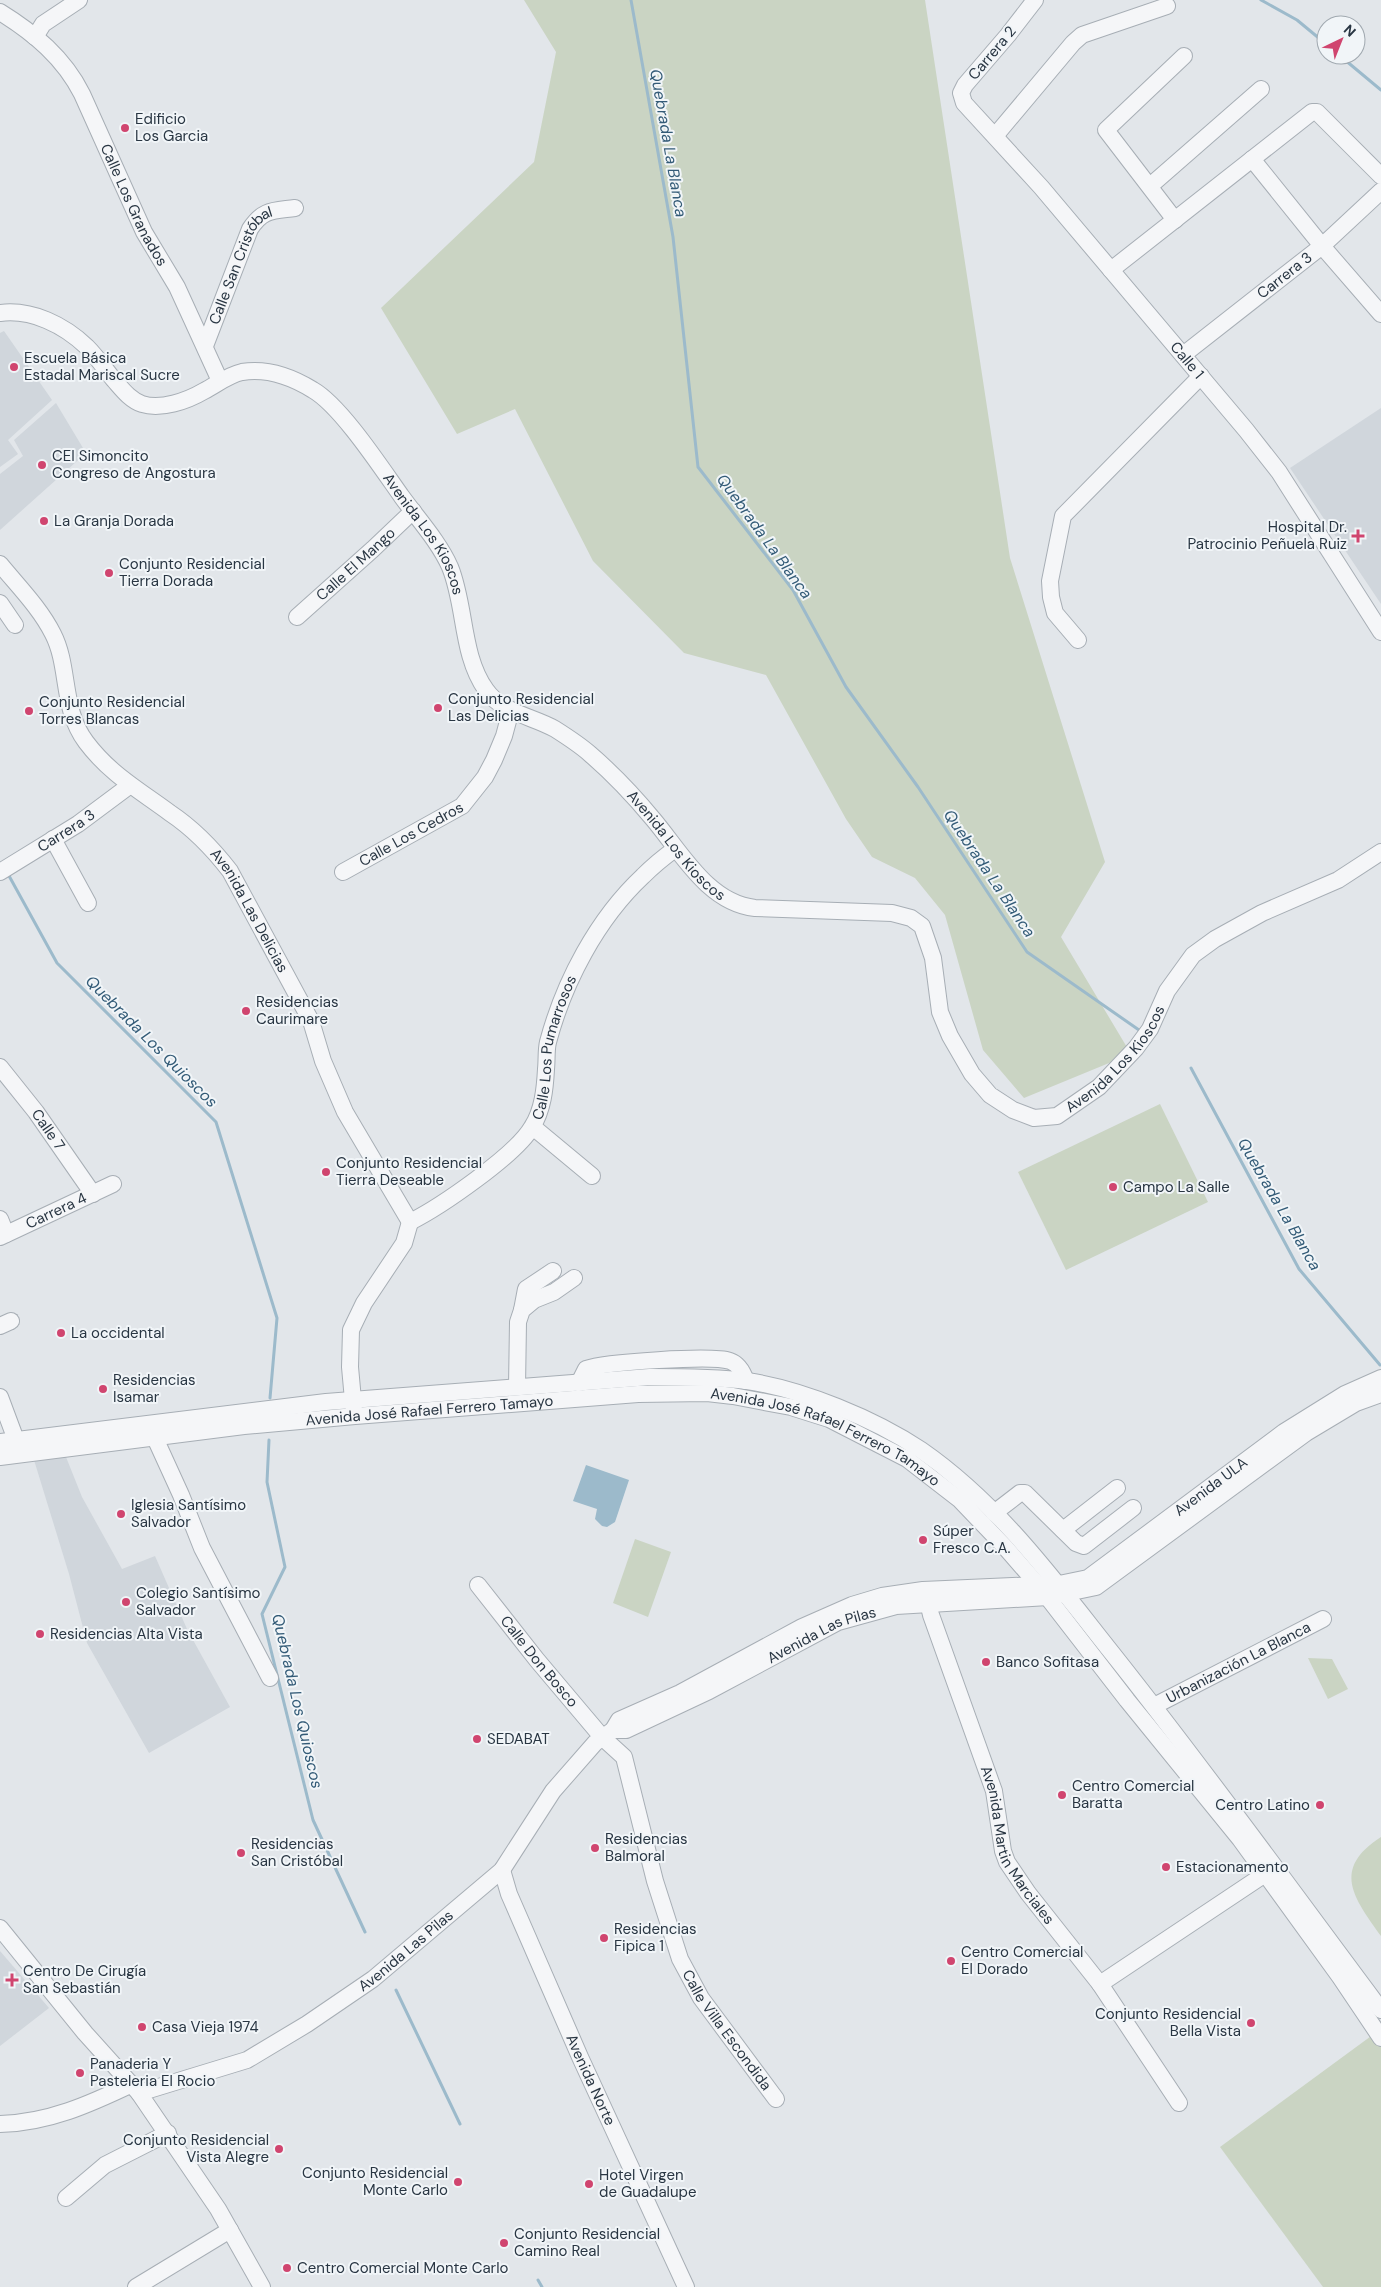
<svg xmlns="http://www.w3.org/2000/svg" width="1381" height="2287" font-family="'DM Sans',sans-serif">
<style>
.built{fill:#d0d6dc}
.green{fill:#cad4c3}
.water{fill:#9cbacb}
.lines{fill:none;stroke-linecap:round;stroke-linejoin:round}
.stream{stroke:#9cbacb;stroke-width:3}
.minor-casing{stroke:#a7aeb5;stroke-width:18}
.minor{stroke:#f5f6f8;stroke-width:16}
.poi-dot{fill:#d0456f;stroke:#f1f5f8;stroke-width:2}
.labels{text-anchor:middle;stroke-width:4;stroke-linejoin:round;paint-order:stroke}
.street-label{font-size:15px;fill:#293643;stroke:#f1f5f8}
.poi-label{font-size:15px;fill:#293643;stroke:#f1f5f8;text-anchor:start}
.water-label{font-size:16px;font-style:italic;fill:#335b77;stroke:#f1f5f8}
</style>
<rect width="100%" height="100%" fill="#e2e6ea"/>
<g class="built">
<polygon points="4,331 52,400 8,440 18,454 0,467 0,333"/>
<polygon points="56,403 86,453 0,530 0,474 23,456 14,440"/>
<polygon points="1381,408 1381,604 1290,468"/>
<polygon points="66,1457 82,1497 122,1569 155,1556 187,1629 230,1707 149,1753 87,1643 69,1574 34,1460"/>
<polygon points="0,1951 49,2008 0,2046"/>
</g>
<g class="green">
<polygon points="524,0 925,0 1010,558 1105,862 1061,937 1131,1054 1024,1098 983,1050 945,915 915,878 872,857 846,819 766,675 684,653 593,561 515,409 457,434 381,308 534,162 556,52"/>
<polygon points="1160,1104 1208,1202 1066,1270 1018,1172"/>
<polygon points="635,1539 671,1552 648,1617 613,1603"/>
<polygon points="1308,1658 1332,1659 1348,1689 1328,1699"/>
<path d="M1381 1837V1936C1354 1898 1331 1869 1381 1837Z"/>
<polygon points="1378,2031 1381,2035 1381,2287 1323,2287 1220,2147"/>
</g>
<polygon class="water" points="586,1465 629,1480 615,1522 607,1527 602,1526 595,1519 597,1509 573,1501"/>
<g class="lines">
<g class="stream">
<polyline points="631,0 673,237 698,467 793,590 846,687 918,787 1027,952 1139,1030"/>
<polyline points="1261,0 1297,20 1326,44"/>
<polyline points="1339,55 1381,90"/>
<polyline points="8,874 57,963 216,1122 277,1318 270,1398"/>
<polyline points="1191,1068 1299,1269 1380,1365"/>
<polyline points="269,1440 267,1482 285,1567 262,1614 313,1820 365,1932"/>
<polyline points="396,1990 460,2124"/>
<polyline points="538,2280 542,2287"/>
</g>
<g class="minor-casing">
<g id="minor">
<path id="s1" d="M1035 0 1008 35 965 85 961 93 964 103 1041 187 1246 430 1279 472 1381 632"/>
<path id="s2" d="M0 12C34 33 64 58 82 94L144 232 177 287 220 381"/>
<polyline points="35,37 43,24 79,0"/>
<polyline points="995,136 1073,43 1082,35 1167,6"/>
<polyline points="1252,159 1322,246 1381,314"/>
<polyline points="1150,186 1261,89"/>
<polyline points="1175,220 1106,130 1184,56"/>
<polyline points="1111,270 1312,112 1317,112 1381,176"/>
<path id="s3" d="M0 313C32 309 64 325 87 347 97 357 105 369 114 380 122 389 130 400 142 404 161 410 187 401 204 391 216 385 228 375 242 372 267 368 292 377 313 390 341 406 382 469 402 497 418 519 439 542 450 567 466 606 461 655 486 690 502 713 532 716 555 729 566 736 580 745 590 754 612 773 634 796 653 819 681 852 708 903 755 908L892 913 911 918 922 926 933 958 940 1012 950 1036 972 1074 990 1095 1013 1110 1034 1118 1057 1116 1099 1087 1136 1048 1150 1029 1167 991 1193 955 1215 939 1262 913 1338 880 1381 852"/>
<path id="s4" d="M205 346 250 229C263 209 273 211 295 208"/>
<path id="s5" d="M1183 355 1322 246 1381 191"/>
<path id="s6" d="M0 564C18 586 40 608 53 634 70 667 61 709 86 742 110 774 139 790 170 813 194 829 213 849 230 871L311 1021 323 1061 345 1112 410 1222"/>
<polyline points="0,603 15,625"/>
<path id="s7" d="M297 617 373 549 413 511"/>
<polyline points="1078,640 1055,613 1051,597 1050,581 1063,516 1201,376"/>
<polyline points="53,839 88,903"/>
<path id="s8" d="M0 872 78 824 129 786"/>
<path id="s9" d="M343 872 462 806 485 777 494 760 504 736 511 710"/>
<path id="s10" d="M0 1067 36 1112 93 1194"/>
<polyline points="533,1127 592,1176"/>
<polyline points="0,1219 6,1234"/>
<path id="s11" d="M410 1222C440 1207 516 1155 532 1127 543 1110 545 1088 546 1069 547 1060 546 1050 548 1042 564 982 597 919 643 876 653 866 664 857 675 849"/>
<path id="s12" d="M0 1237 113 1184"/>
<polyline points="522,1310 526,1289 553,1271"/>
<polyline points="0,1326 11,1321"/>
<path d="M579 1383 586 1369C605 1362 712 1355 730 1361 739 1364 743 1372 746 1381"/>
<polyline points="517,1387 518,1322 522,1310 534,1300 554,1292 574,1278"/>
<polyline points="0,1397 19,1448"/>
<polyline points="354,1411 350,1367 351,1330 364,1303 404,1243 410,1222"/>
<polyline points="155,1438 181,1495 202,1548 270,1678"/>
<path d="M0 1442 326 1402 650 1377C682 1377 715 1377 747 1381 802 1389 875 1419 921 1450 999 1504 1054 1580 1112 1653 1205 1770 1292 1891 1381 2010"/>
<path id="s13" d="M0 1457 244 1426 355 1416 638 1394 707 1393 733 1396 791 1407 829 1419 907 1459 960 1500 1005 1547 1038 1585 1127 1700 1240 1839 1340 1977 1381 2038"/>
<polyline points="994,1513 1020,1493 1025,1493 1076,1543 1084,1546 1133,1508"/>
<polyline points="1063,1530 1117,1488"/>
<path id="s14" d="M478 1585 537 1660 602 1737 624 1757 655 1881 680 1959 701 1998 776 2099"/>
<path id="s15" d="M926 1594 931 1615 994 1791 1003 1851 1007 1862 1028 1893 1100 1984 1265 1874"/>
<path id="s16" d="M1154 1706 1323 1619"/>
<path id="s17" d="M613 1730H626L709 1691 838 1622 896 1606 1048 1597 1096 1587 1306 1433 1356 1403 1381 1394"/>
<path id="s18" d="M502 1870 509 1894 580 2057 686 2287"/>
<polyline points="0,1928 85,2033 139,2093 218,2209 262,2287"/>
<polyline points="1100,1984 1179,2103"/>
<path id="s19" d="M139 2093 247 2060 307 2024 373 1979 502 1870 553 1791 595 1743 613 1730 619 1720 680 1693 802 1627 852 1605 882 1596 923 1590 1059 1584 1088 1578 1284 1432 1345 1394 1381 1378"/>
<path d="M0 2124C48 2123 90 2104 132 2084"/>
<polyline points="66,2198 105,2165 168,2133"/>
<polyline points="136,2287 230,2230"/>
</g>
</g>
<use href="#minor" class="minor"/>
</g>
<g class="poi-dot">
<circle cx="125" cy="128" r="5"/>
<circle cx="14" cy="367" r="5"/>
<circle cx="42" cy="465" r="5"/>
<circle cx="44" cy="521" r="5"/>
<path d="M1355.5 528.5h5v5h5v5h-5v5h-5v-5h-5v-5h5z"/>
<circle cx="109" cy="573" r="5"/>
<circle cx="438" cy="708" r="5"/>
<circle cx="29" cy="711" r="5"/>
<circle cx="246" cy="1011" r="5"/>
<circle cx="326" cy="1172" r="5"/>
<circle cx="1113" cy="1187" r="5"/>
<circle cx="61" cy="1333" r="5"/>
<circle cx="103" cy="1389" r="5"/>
<circle cx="121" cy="1514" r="5"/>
<circle cx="923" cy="1540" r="5"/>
<circle cx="126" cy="1602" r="5"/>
<circle cx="40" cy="1634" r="5"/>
<circle cx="986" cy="1662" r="5"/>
<circle cx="477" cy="1739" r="5"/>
<circle cx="1062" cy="1795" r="5"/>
<circle cx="1320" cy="1805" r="5"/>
<circle cx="595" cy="1848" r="5"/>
<circle cx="241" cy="1853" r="5"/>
<circle cx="1166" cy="1867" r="5"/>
<circle cx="604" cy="1938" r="5"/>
<circle cx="951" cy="1961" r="5"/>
<path d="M9.5 1972.5h5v5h5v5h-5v5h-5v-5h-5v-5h5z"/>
<circle cx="1251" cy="2023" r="5"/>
<circle cx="142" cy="2027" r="5"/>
<circle cx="80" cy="2073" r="5"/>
<circle cx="279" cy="2149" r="5"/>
<circle cx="458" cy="2182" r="5"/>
<circle cx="589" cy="2184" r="5"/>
<circle cx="504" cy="2243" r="5"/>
<circle cx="287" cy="2268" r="5"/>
</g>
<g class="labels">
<g class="street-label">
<text transform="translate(992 53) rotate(-50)" y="5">Carrera 2</text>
<text dy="5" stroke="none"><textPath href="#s2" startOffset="240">Calle Los Granados</textPath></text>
<text dy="5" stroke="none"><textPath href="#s4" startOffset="89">Calle San Cristóbal</textPath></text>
<text dy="5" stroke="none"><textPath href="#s5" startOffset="129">Carrera 3</textPath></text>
<text dy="5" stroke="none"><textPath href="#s1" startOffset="470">Calle 1</textPath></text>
<text dy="5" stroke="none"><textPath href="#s3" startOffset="542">Avenida Los Kioscos</textPath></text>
<text dy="5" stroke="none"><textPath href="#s7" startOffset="79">Calle El Mango</textPath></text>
<text dy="5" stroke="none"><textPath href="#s8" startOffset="78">Carrera 3</textPath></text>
<text dy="5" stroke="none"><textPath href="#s9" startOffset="78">Calle Los Cedros</textPath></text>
<text dy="5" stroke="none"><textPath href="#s3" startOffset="962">Avenida Los Kioscos</textPath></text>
<text dy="5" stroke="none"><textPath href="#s6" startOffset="440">Avenida Las Delicias</textPath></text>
<text dy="5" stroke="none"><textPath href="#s11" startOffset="239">Calle Los Pumarrosos</textPath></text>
<text dy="5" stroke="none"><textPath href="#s3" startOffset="1578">Avenida Los Kioscos</textPath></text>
<text dy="5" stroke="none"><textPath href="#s10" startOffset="79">Calle 7</textPath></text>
<text dy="5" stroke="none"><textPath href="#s12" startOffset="62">Carrera 4</textPath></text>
<text dy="5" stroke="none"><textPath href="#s13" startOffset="432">Avenida José Rafael Ferrero Tamayo</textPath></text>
<text dy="5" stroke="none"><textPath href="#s13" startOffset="838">Avenida José Rafael Ferrero Tamayo</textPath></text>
<text dy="5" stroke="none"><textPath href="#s19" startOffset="1275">Avenida ULA</textPath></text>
<text dy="5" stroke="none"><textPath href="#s17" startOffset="231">Avenida Las Pilas</textPath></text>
<text dy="5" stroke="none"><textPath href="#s14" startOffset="98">Calle Don Bosco</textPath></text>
<text dy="5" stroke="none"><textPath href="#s16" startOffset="95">Urbanización La Blanca</textPath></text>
<text dy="5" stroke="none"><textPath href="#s15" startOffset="269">Avenida Martin Marciales</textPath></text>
<text dy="5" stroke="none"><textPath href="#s19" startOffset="306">Avenida Las Pilas</textPath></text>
<text dy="5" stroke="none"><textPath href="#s14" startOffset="521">Calle Villa Escondida</textPath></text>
<text dy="5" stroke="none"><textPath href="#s18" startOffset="228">Avenida Norte</textPath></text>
</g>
<g class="poi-label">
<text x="135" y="124">Edificio<tspan x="135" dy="17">Los Garcia</tspan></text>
<text x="24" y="363">Escuela Básica<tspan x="24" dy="17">Estadal Mariscal Sucre</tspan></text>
<text x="52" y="461">CEI Simoncito<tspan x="52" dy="17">Congreso de Angostura</tspan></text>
<text x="54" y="526">La Granja Dorada</text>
<text x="1347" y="532" text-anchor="end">Hospital Dr.<tspan x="1347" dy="17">Patrocinio Peñuela Ruiz</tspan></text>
<text x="119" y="569">Conjunto Residencial<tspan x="119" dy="17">Tierra Dorada</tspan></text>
<text x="448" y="704">Conjunto Residencial<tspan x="448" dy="17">Las Delicias</tspan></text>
<text x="39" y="707">Conjunto Residencial<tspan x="39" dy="17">Torres Blancas</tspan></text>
<text x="256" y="1007">Residencias<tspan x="256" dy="17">Caurimare</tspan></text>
<text x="336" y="1168">Conjunto Residencial<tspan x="336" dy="17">Tierra Deseable</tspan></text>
<text x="1123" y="1192">Campo La Salle</text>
<text x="71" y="1338">La occidental</text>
<text x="113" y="1385">Residencias<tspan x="113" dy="17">Isamar</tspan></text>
<text x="131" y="1510">Iglesia Santísimo<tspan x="131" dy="17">Salvador</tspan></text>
<text x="933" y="1536">Súper<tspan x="933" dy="17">Fresco C.A.</tspan></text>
<text x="136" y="1598">Colegio Santísimo<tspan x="136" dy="17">Salvador</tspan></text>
<text x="50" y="1639">Residencias Alta Vista</text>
<text x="996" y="1667">Banco Sofitasa</text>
<text x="487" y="1744">SEDABAT</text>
<text x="1072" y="1791">Centro Comercial<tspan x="1072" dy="17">Baratta</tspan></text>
<text x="1310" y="1810" text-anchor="end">Centro Latino</text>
<text x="605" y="1844">Residencias<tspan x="605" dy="17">Balmoral</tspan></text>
<text x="251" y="1849">Residencias<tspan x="251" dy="17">San Cristóbal</tspan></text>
<text x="1176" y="1872">Estacionamento</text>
<text x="614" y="1934">Residencias<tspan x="614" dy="17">Fipica 1</tspan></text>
<text x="961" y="1957">Centro Comercial<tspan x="961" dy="17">El Dorado</tspan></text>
<text x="23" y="1976">Centro De Cirugía<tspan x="23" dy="17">San Sebastián</tspan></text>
<text x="1241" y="2019" text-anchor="end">Conjunto Residencial<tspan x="1241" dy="17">Bella Vista</tspan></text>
<text x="152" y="2032">Casa Vieja 1974</text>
<text x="90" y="2069">Panaderia Y<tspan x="90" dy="17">Pasteleria El Rocio</tspan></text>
<text x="269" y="2145" text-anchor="end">Conjunto Residencial<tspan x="269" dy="17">Vista Alegre</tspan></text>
<text x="448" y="2178" text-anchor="end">Conjunto Residencial<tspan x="448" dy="17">Monte Carlo</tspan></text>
<text x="599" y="2180">Hotel Virgen<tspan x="599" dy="17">de Guadalupe</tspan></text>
<text x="514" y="2239">Conjunto Residencial<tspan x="514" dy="17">Camino Real</tspan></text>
<text x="297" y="2273">Centro Comercial Monte Carlo</text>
</g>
<g class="water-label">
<text transform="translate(669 143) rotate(80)" y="6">Quebrada La Blanca</text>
<text transform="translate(765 536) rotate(54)" y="6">Quebrada La Blanca</text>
<text transform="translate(990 873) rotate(56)" y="6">Quebrada La Blanca</text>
<text transform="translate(152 1041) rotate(45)" y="6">Quebrada Los Quioscos</text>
<text transform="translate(1280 1204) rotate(60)" y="6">Quebrada La Blanca</text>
<text transform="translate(298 1701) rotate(77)" y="6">Quebrada Los Quioscos</text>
</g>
</g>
<g transform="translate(1341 40) rotate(43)"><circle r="24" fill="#f1f5f8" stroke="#a1a9b0"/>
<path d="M0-4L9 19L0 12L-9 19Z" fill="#d0456f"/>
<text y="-8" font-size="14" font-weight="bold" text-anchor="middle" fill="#293643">N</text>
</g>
</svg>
